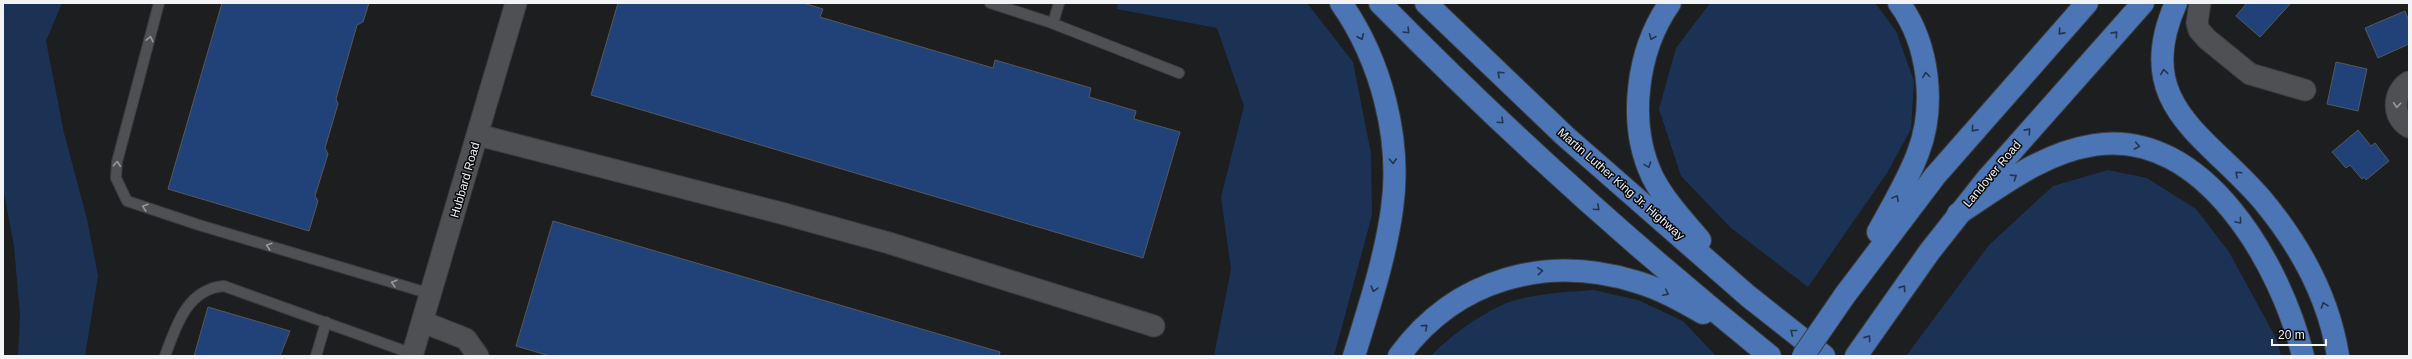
<svg xmlns="http://www.w3.org/2000/svg" width="2412" height="359" font-family="Helvetica,sans-serif">
<style>
.green{fill:#1c3255}
.building{fill:#214278;stroke:#56585a}
.lines{fill:none;stroke-linecap:round;stroke-linejoin:round}
.lane-casing{stroke:#3b3c3e;stroke-width:12}
.street-casing{stroke:#3b3c3e;stroke-width:23}
.primary-casing{stroke:#3b3c3e;stroke-width:24}
.lane{stroke:#4e5053;stroke-width:10}
.street{stroke:#4e5053;stroke-width:21}
.primary{stroke:#4c75b5;stroke-width:22}
.primary-bridge-casing{stroke:#3b3c3e;stroke-width:24;stroke-linecap:butt}
.primary-bridge{stroke:#4c75b5;stroke-width:22}
.oneway{stroke:#23344e}
.oneway2{stroke:#98999c}
.labels{text-anchor:middle;stroke-width:3;stroke-linejoin:round;paint-order:stroke}
.street-label{font-size:12px;fill:#f2f3f5;stroke:#070809}
</style>
<rect width="100%" height="100%" fill="#1c1e20"/>
<g class="green">
<polygon points="3,3 62,3 46,41 64,133 87,219 98,276 85,356 18,356 20,315 14,246 3,187"/>
<polygon points="1118,3 1307,3 1353,62 1371,154 1372,215 1334,356 1214,356 1231,269 1221,197 1244,106 1217,28 1117,9"/>
<polygon points="1710,3 1875,3 1896,31 1914,81 1911,129 1887,173 1808,287 1731,228 1681,176 1659,109 1676,48"/>
<polygon points="2108,170 2147,178 2196,209 2229,252 2277,340 2281,356 1906,356 1989,245 2053,186"/>
<path d="M1594 290 1638 300 1683 321 1716 356H1431C1450 336 1475 318 1500 306 1524 294 1567 292 1594 290Z"/>
</g>
<g class="building">
<polygon points="222,3 369,3 363,22 357,25 336,99 338,104 325,148 328,154 315,196 318,201 309,231 168,189"/>
<polygon points="618,3 803,3 823,9 820,17 993,68 995,60 1091,88 1089,97 1136,111 1134,119 1180,132 1143,258 591,95"/>
<polygon points="2247,3 2291,3 2260,37 2236,16"/>
<polygon points="2405,11 2409,21 2409,44 2378,58 2365,28"/>
<polygon points="2336,62 2367,69 2358,111 2327,104"/>
<polygon points="2358,130 2371,146 2375,143 2389,161 2366,180 2364,177 2362,179 2350,165 2346,168 2332,152"/>
<polygon points="553,221 1000,352 999,356 550,356 516,346"/>
<polygon points="208,307 290,331 280,356 194,356"/>
</g>
<g class="lines">
<g class="lane-casing">
<g id="lane">
<polyline points="159,3 117,162 116,178 127,201 199,225 431,294"/>
<polyline points="990,3 1049,22 1179,73"/>
<polyline points="1053,23 1059,3"/>
<path d="M165 356C176 326 187 289 224 286L413 354"/>
<polyline points="316,356 326,322"/>
</g>
</g>
<g class="street-casing">
<g id="street">
<polyline points="2200,3 2197,23 2199,30 2207,39 2250,74 2305,90"/>
<path d="M2409 82C2392 92 2392 118 2409 127"/>
<polyline points="478,135 781,213 889,243 1154,326"/>
<polyline points="423,322 466,339 478,356"/>
<polyline points="412,356 516,3"/>
</g>
</g>
<g class="primary-casing">
<g id="primary">
<path d="M1341 3C1381 60 1402 139 1392 209 1385 259 1369 307 1354 356"/>
<path d="M1380 3C1503 128 1633 246 1770 356"/>
<polyline points="1426,3 1565,136 1748,296 1824,356"/>
<path d="M1670 3C1637 50 1627 122 1652 176 1664 200 1683 220 1700 240"/>
<path d="M2176 3C2130 106 2209 136 2264 202 2301 247 2329 298 2338 356"/>
<path d="M1958 214C2001 186 2042 153 2094 145 2204 127 2282 267 2303 356"/>
<path d="M1878 232C1892 206 1908 180 1918 153 1936 106 1929 44 1899 3"/>
<polyline points="1845,295 1935,176 2087,3"/>
<path d="M1399 356C1456 278 1547 254 1637 282 1661 289 1682 301 1703 313"/>
<polyline points="1856,356 1930,251 1987,179 2143,3"/>
</g>
</g>
<use href="#lane" class="lane"/>
<use href="#street" class="street"/>
<use href="#primary" class="primary"/>
<g class="primary-bridge-casing">
<polyline id="primary-bridge" points="1803,356 1845,295"/>
</g>
<use href="#primary-bridge" class="primary-bridge"/>
</g>
<defs><path id="oneway-chevron" d="M-2-3.5L2.5 0L-2 3.5" fill="none" stroke-width="1.6" stroke-linecap="round" stroke-linejoin="round"/></defs>
<g class="oneway">
<use href="#oneway-chevron" transform="translate(1407 31) rotate(45)"/>
<use href="#oneway-chevron" transform="translate(2061 32) rotate(132)"/>
<use href="#oneway-chevron" transform="translate(2115 34) rotate(-48)"/>
<use href="#oneway-chevron" transform="translate(1361 37) rotate(65)"/>
<use href="#oneway-chevron" transform="translate(1652 37) rotate(112)"/>
<use href="#oneway-chevron" transform="translate(2164 72) rotate(-98)"/>
<use href="#oneway-chevron" transform="translate(1500 74) rotate(-137)"/>
<use href="#oneway-chevron" transform="translate(1926 75) rotate(-97)"/>
<use href="#oneway-chevron" transform="translate(1501 121) rotate(43)"/>
<use href="#oneway-chevron" transform="translate(1974 129) rotate(131)"/>
<use href="#oneway-chevron" transform="translate(2028 131) rotate(-48)"/>
<use href="#oneway-chevron" transform="translate(2137 146) rotate(11)"/>
<use href="#oneway-chevron" transform="translate(1393 161) rotate(87)"/>
<use href="#oneway-chevron" transform="translate(1648 165) rotate(70)"/>
<use href="#oneway-chevron" transform="translate(2238 174) rotate(-137)"/>
<use href="#oneway-chevron" transform="translate(2014 177) rotate(-33)"/>
<use href="#oneway-chevron" transform="translate(1896 198) rotate(-62)"/>
<use href="#oneway-chevron" transform="translate(1597 208) rotate(42)"/>
<use href="#oneway-chevron" transform="translate(2239 221) rotate(50)"/>
<use href="#oneway-chevron" transform="translate(1540 271) rotate(-5)"/>
<use href="#oneway-chevron" transform="translate(1903 288) rotate(-55)"/>
<use href="#oneway-chevron" transform="translate(1374 289) rotate(106)"/>
<use href="#oneway-chevron" transform="translate(1666 293) rotate(26)"/>
<use href="#oneway-chevron" transform="translate(2324 305) rotate(-109)"/>
<use href="#oneway-chevron" transform="translate(1425 327) rotate(-42)"/>
<use href="#oneway-chevron" transform="translate(1793 332) rotate(-142)"/>
<use href="#oneway-chevron" transform="translate(1868 338) rotate(-55)"/>
</g>
<g class="oneway2">
<use href="#oneway-chevron" transform="translate(150 39) rotate(-76)"/>
<use href="#oneway-chevron" transform="translate(2397 105) rotate(94)"/>
<use href="#oneway-chevron" transform="translate(117 164) rotate(-85)"/>
<use href="#oneway-chevron" transform="translate(145 207) rotate(-161)"/>
<use href="#oneway-chevron" transform="translate(269 246) rotate(-163)"/>
<use href="#oneway-chevron" transform="translate(394 283) rotate(-164)"/>
</g>
<g class="labels">
<g class="street-label">
<text transform="translate(1992 174) rotate(-50)" y="4">Landover Road</text>
<text transform="translate(465 180) rotate(-74)" y="4">Hubbard Road</text>
<text transform="translate(1621 184) rotate(41)" y="4">Martin Luther King Jr. Highway</text>
</g>
</g>
<rect width="2412" height="359" fill="none" stroke="#f2f3f5" stroke-width="8"/>
<path d="M2272 339v6h54v-6" fill="none" stroke="#f2f3f5" stroke-width="2"/>
<text x="2278" y="339" font-size="12" fill="#f2f3f5" stroke="#070809" stroke-width="3" paint-order="stroke">20 m</text>
</svg>
